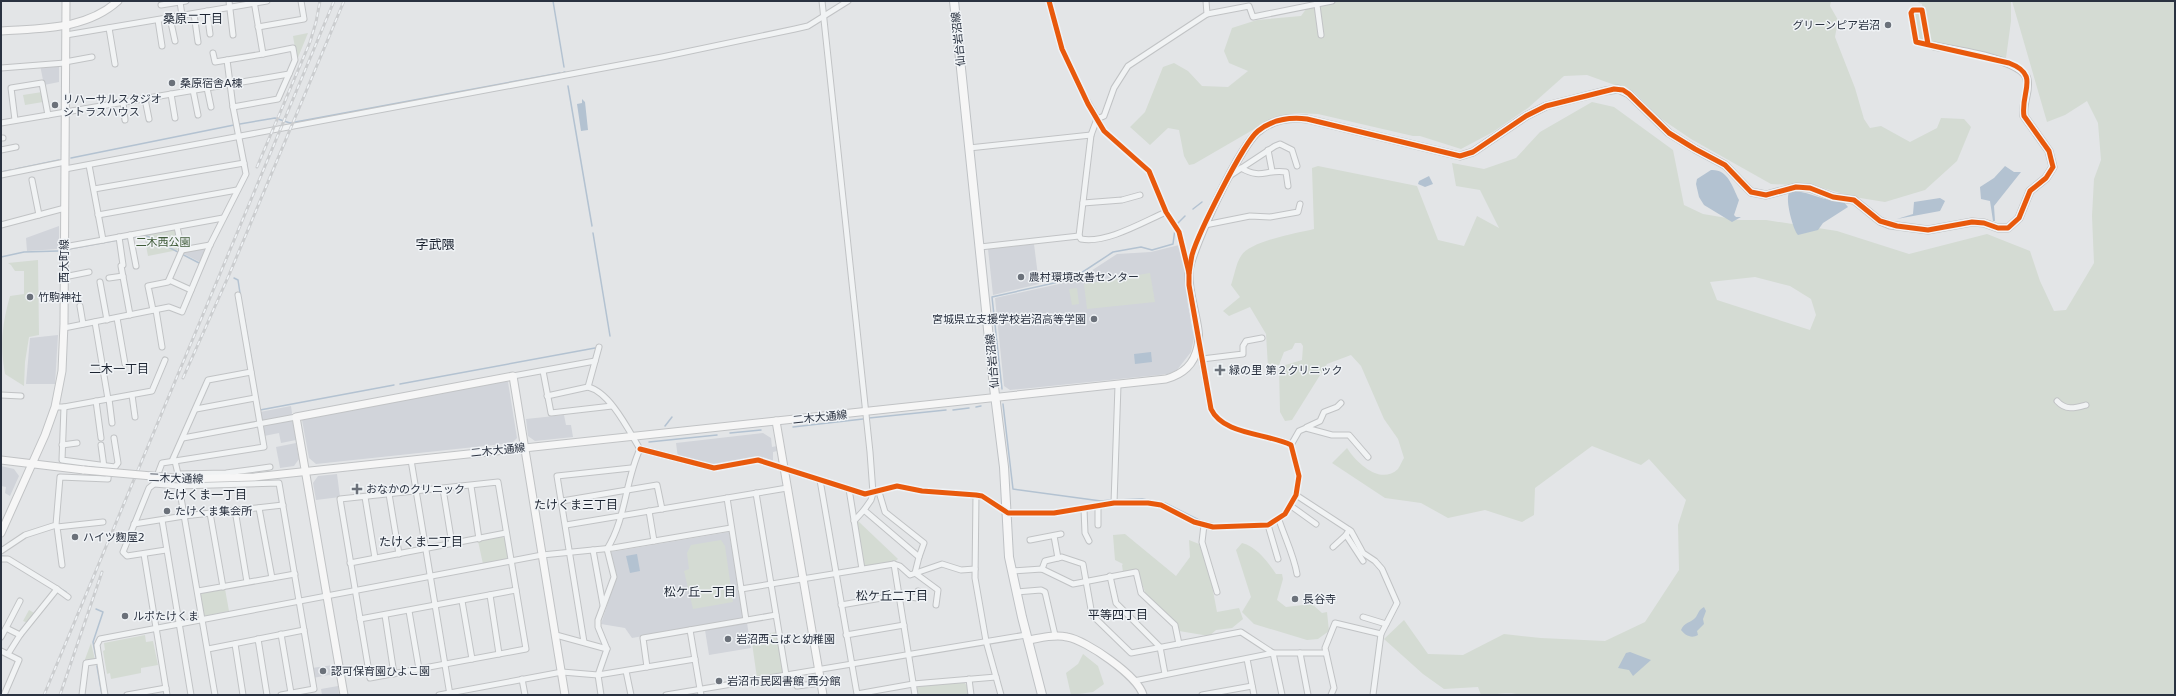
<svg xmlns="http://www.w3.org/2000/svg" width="2176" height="696" font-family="'DejaVu Sans','Noto Sans JP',sans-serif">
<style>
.built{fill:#d1d4da}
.green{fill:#d4dbd3;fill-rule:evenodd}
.water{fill:#b3c2d1}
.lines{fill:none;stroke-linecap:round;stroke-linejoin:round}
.stream{stroke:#b3c2d1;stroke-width:1.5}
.street-casing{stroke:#c1c3c5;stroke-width:7}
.secondary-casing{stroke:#c1c3c5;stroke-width:9}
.primary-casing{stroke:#bfc2c5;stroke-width:10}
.street{stroke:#f1f3f4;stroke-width:5}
.secondary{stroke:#f6f6f6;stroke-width:7}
.primary{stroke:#f6f6f6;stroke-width:8}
.rail-casing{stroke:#cbcdcf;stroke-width:3}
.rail{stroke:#f0f3f6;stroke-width:1.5;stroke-dasharray:4.5;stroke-linecap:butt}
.secondary-bridge-casing{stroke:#c1c3c5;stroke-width:9;stroke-linecap:butt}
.secondary-bridge{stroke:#f6f6f6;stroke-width:7}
.cycleway-casing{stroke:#f0f3f6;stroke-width:8}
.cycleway{stroke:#e8590c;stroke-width:5}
.poi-dot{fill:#6b717a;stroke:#f0f3f6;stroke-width:1.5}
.labels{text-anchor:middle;stroke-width:3;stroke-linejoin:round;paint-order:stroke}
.poi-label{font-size:11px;fill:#2a3240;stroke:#f0f3f6;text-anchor:start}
.street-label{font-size:11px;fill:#2a3240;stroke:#f0f3f6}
.park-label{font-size:11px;fill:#3f5b38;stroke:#f0f3f6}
.neighbourhood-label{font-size:12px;fill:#1c2431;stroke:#f0f3f6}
.quarter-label{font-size:13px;fill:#1c2431;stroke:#f0f3f6}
</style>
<rect width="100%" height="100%" fill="#e3e5e7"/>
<g class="built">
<polygon points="59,64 59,82 44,85 40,65"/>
<polygon points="59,226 59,249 27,251 26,238"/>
<polygon points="1034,244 1039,284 993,295 988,249"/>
<polygon points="1179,245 1185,269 1187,299 1194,338 1191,352 1177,370 1168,374 1010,390 1004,386 995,298 1077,280 1117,254 1151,252"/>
<polygon points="202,247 208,250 202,263 182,253 182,251"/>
<polygon points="58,335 55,384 26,384 30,338"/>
<polygon points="505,380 508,382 517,438 512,443 316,464 309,458 302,420 305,418"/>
<polygon points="291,406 292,413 291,416 265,421 261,419 260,412"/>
<polygon points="564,415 566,425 571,425 573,437 535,441 528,436 526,419"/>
<polygon points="290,420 293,422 296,440 281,443 279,433 264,436 263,428 264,425"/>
<polygon points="763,433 771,438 772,447 777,446 777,451 773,452 773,461 749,459 729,465 717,466 678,458 676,443"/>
<polygon points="296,443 299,459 294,466 280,468 276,447"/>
<polygon points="1,466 14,469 19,476 10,496 5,493 6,487 1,486"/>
<polygon points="337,474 340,497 316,500 313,483 318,476"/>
<polygon points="729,532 744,618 632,638 625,628 601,624 616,578 611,552"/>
<polygon points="747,623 751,648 709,655 705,630"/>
<polygon points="333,665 334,674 313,678 312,668"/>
<polygon points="338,686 339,695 322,695 321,689"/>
</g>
<g class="green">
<polygon points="1312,1 1831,1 1830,6 1838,20 1835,37 1855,88 1864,119 1870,128 1881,126 1910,142 1937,128 1941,118 1964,119 1971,127 1957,161 1925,190 1885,202 1854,197 1816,186 1771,184 1691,139 1660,118 1634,92 1587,75 1564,76 1528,108 1493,132 1461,149 1420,136 1413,136 1318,114 1296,113 1275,117 1194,164 1189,165 1184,156 1179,130 1168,128 1150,145 1130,127 1145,112 1163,67 1174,63 1188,71 1202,86 1228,87 1248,71 1229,63 1224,51 1232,28 1257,20 1301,16"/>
<polygon points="1915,1 2011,1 2011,21 2006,58 1929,43 1922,4"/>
<path d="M2012 1H2175V695H1522C1506 691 1498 695 1481 695L1478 687 1444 689 1423 674 1384 639 1404 620 1428 654 1463 655 1504 634 1541 638 1605 641 1645 622 1679 570 1678 525 1686 500 1649 459 1641 465 1592 446 1535 488 1534 515 1522 522 1485 510 1448 518 1421 503 1385 498 1332 463 1347 448C1356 462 1380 486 1398 469 1400 466 1402 461 1404 458L1398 439 1384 419 1361 366 1351 355 1327 364 1292 420 1285 421 1280 412 1279 367 1302 360 1303 346 1301 343H1295L1292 349 1284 352 1279 365 1268 367 1266 334 1250 307 1229 316 1223 311 1240 297 1231 285C1234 277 1236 263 1241 256 1250 241 1297 233 1314 229L1312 168 1318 166 1417 186 1438 240 1464 246 1477 216 1499 228 1480 190 1456 186 1452 163 1484 169 1516 158 1540 132 1592 102 1614 107 1673 150 1684 205 1703 214 1739 220H1766L1837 231 1909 254 1987 234 2030 251 2040 281 2054 311 2066 310 2094 263 2092 216 2094 179 2101 160 2098 123 2087 101 2065 115 2047 122ZM1755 277 1790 286 1811 299 1816 315 1810 330 1717 300 1710 282Z"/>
<polygon points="1915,11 1921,13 1924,40 1918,39 1913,14"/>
<polygon points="308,33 297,60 293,36"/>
<polygon points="42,92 43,102 25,105 23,95"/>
<polygon points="173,229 175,231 178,250 148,256 144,234"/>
<path d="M38 260 39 335 29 337 25 362 24 386 5 374C0 345 2 324 10 296L24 294V271H15L11 265 8 263Z"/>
<polygon points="1150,273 1155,302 1087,309 1084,284"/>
<polygon points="1077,288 1079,304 1072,305 1069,289"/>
<polygon points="858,521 898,559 894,562 863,566 855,523"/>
<polygon points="1125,534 1176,576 1190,557 1189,540 1199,544 1210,575 1217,612 1239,608 1243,619 1232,628 1216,630 1209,636 1179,631 1172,618 1146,595 1137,570 1123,572 1122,565 1123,564 1115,560 1113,535"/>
<polygon points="502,537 505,538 508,557 506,559 483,564 478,541"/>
<polygon points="721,540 725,546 733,602 693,609 684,571 689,569 687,553 691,545"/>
<path d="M1242 543C1257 547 1268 562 1276 574H1282L1283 579 1277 600 1286 607 1312 604 1322 613 1327 612 1329 631 1318 639 1307 640 1254 624 1242 612 1251 597 1236 550Z"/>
<polygon points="225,589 229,611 205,616 202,613 200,596 202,593"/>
<polygon points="29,610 36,614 28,623 23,621"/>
<polygon points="777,632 783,674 757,678 751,636"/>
<polygon points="145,635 146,642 153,641 158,665 141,668 141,673 111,679 110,673 107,674 103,651 105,650 104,643"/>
<polygon points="91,643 95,660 84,662"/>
<polygon points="1083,654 1098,666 1104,684 1093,692 1071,695 1066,673 1078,664"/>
<polygon points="964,682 967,686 969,695 918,695 917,687 919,686"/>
</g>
<g class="water">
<polygon points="582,99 585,102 588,130 581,131 577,104 582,103"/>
<polygon points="2005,166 2014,172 2021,172 1994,206 1995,221 1993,221 1990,201 1981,199 1980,187 1994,178"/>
<path d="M1711 170C1728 169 1732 186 1739 200L1734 215 1736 217H1741L1732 222 1704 205 1699 197 1696 184 1697 179Z"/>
<polygon points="1429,176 1433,184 1425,187 1418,184 1419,181"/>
<path d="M1795 191C1812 193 1826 202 1843 201L1848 207 1823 223 1818 230 1798 235C1793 230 1785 199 1789 193Z"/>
<polygon points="1940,198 1945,201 1940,211 1897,219 1913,214 1914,202"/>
<polygon points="1151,352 1152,362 1135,364 1134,354"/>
<polygon points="637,554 640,571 630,573 626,556"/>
<path d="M1704 607 1706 611 1703 619 1704 624 1697 631 1698 635C1691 639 1685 635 1681 630 1684 622 1691 623 1696 617 1699 612 1698 611 1704 607Z"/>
<polygon points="1630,652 1651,660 1633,676 1629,670 1618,668 1626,653"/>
</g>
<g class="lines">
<g class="stream">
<polyline points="553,1 564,67"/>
<polyline points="564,72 565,72"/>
<polyline points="568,86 592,226"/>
<polyline points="71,158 234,125 275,118 290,123 560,73"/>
<polyline points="16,169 59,160"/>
<polyline points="1,172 11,170"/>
<polyline points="1193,209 1202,202"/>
<polyline points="1177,224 1185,216"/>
<polyline points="593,233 610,336"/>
<polyline points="69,249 145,235 201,264"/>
<polyline points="1,257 24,252 58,251"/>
<polyline points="234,278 238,280 240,293"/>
<polyline points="243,311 252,364"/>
<polyline points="400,384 595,348"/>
<polyline points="1002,389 992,297 1072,279 1113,252 1141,247 1152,250 1173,244 1175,229"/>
<polyline points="1003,404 1013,489 1101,501 1111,500"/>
<polyline points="976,407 981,406"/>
<polyline points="260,410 394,385"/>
<polyline points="953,410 969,408"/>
<polyline points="869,418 946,410"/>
<polyline points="665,426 672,417"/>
<polyline points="793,427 863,419"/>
<polyline points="730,433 761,430"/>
<polyline points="649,442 717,435"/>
<polyline points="1117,500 1142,499 1165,503 1201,521"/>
<polyline points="1208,523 1216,524"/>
<polyline points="1,556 8,557"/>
<polyline points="59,588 66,592"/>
<polyline points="96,609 103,612 93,642 96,657"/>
<polyline points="97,666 102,695"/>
</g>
<g class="street-casing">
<g id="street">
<polyline points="229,1 233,35"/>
<polyline points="822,1 870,452 873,493 871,500 864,510"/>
<polyline points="1049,1 1062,49 1080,88 1104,131 1149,171 1166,212 1179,232 1188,270"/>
<polyline points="180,2 182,15"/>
<polyline points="161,5 186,1"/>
<polyline points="1317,5 1321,35"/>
<polyline points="207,11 210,34"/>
<polyline points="194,14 198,42"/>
<polyline points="1207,14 1249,6 1253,17 1332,1"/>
<polyline points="170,18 175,41"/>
<polyline points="158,20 162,46"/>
<polyline points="258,27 304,19 301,1"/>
<polyline points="109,28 115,64"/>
<polyline points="66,35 267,1"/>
<polyline points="1928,44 1922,10 1913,10 1911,13 1916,42 1934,46"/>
<polyline points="213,53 215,62 227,60"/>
<polyline points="65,62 92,57"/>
<polyline points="1,68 65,63"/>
<polyline points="207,88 211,107"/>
<polyline points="193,90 198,115"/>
<polyline points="171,94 175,118"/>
<polyline points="145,99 149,119"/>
<polyline points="123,102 125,120"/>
<polyline points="233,107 278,99 289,74"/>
<polyline points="15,120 11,88 42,83 48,115"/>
<polyline points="1,123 289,74 295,60 293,48 263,54"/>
<polyline points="1,138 3,138"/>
<polyline points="969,148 1091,135"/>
<polyline points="1,150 16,147"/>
<polyline points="1268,150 1272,171"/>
<polyline points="89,165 103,240 223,218"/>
<path d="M1241 168C1262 180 1265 169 1286 172L1288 186"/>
<polyline points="65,169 662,57 795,29 808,26 848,1"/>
<polyline points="1,175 65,162"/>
<polyline points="1231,175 1275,146 1280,144 1292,150 1297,166"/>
<polyline points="32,180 39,215"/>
<polyline points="94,189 244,163"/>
<polyline points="1083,203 1122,200 1140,195"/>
<polyline points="98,215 237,190"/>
<polyline points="1,225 65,208"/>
<polyline points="1205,225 1250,216 1270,217 1298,212 1300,204"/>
<polyline points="130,235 136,266"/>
<polyline points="1079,236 1091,135 1097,119 1104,116 1114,88 1128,66 1207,14 1206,1"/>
<polyline points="119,237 123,265"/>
<polyline points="64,247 103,240"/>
<path d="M980 247 1079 236 1081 239C1106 244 1143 222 1166 212"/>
<polyline points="182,250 210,245"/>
<polyline points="121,266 130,315"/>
<polyline points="64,277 89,272"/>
<polyline points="109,278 123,276"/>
<polyline points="169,280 191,290"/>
<polyline points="100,282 107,320"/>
<polyline points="80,306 83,324"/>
<polyline points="153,310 148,286 168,282 182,250 177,227"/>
<polyline points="156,310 162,347"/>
<polyline points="117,318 125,364"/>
<polyline points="95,322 108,399"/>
<polyline points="64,328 169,307 182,312 210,245 246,174 233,107 227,60 263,54 254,1"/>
<polyline points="1202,359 1243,354 1243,346 1246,341 1262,338"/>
<polyline points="543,371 551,413 612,406"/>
<polyline points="513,376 595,361"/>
<polyline points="588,387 599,347"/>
<polyline points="1,395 21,396"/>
<polyline points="132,395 135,417"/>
<path d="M547 396 588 387C610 392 629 431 640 449 625 481 626 519 607 549L614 577 598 620V627L607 649 598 675 601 695"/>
<polyline points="109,399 112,423"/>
<polyline points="96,401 101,438"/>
<path d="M2057 401C2066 411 2075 408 2086 405"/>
<polyline points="55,407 64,407 152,391 165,360"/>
<polyline points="64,407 62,460 115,467 118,463 114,438"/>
<polyline points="196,409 255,398"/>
<polyline points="1307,427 1320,421 1324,412 1337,407 1341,403"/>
<polyline points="183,438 296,417"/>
<polyline points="62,445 77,443"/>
<polyline points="101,445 104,467"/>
<polyline points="1291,445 1299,431 1306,428 1332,435 1349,435 1368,457"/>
<path d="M640 449 714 468 758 460 865 494 897 486 922 491 976 495 982 496 1008 513H1054L1114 503H1148L1161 505 1194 522 1213 527 1268 525 1285 514 1296 495 1299 476 1291 445C1267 433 1223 435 1211 409L1199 345"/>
<polyline points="411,460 450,695"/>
<polyline points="172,461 208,380 251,372"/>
<polyline points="175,461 178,474 226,473 270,467"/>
<polyline points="820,480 857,694 913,684 996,677"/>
<polygon points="498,482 526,649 370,678 340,499"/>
<polyline points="154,484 179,486 279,483 314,689 281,695"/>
<polyline points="179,486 215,695"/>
<polyline points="471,486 479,539"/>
<polyline points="443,489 452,544"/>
<polyline points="849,489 862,569"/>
<polyline points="879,492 885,512 924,543 919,557"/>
<polyline points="756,493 786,675"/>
<polyline points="389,494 399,554"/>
<polyline points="976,495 975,578 986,641 1001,695"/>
<polyline points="1296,495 1351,531 1363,553 1375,561 1382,569 1397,603 1381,634 1373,695"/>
<polyline points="365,497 375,558"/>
<polyline points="727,498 746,620"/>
<polyline points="562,501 657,485 662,509"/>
<polyline points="1114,503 1118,385"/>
<polyline points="1098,506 1098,525"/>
<polyline points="1291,506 1316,524"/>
<polyline points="259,508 272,578"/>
<polyline points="1084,509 1085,533 1089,541"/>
<polyline points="235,510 247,582"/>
<polyline points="649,511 654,541"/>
<polyline points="210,513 223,587"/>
<polyline points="162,520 191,695"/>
<path d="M1279 520C1285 538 1294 556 1297 574"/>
<polyline points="854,521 864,510 919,557 915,573 938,590 936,605"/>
<polyline points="134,524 184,516 283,505"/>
<polyline points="56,525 57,527 103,522"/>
<polyline points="566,525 787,488"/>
<polyline points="1204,525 1202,542 1217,592"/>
<polyline points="1268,525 1278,559"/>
<polyline points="57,527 62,565"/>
<polyline points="1349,530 1346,535 1363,561"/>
<polyline points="1054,536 1058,558"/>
<polyline points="1030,540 1061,534"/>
<polyline points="1333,547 1346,535"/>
<polyline points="166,550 127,556 123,552 149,488 154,484 162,463 264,447 238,295"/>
<polyline points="593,550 603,605"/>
<polyline points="1,551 25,535 56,525 60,477 108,479 109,467"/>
<polyline points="144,554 167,695"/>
<polyline points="1,559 8,559 57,589 20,635 8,654"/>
<polyline points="350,563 506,533"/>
<polyline points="894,564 915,695"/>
<polyline points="1042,569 1045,561 1062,557 1083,564 1092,615 1131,653 1241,632 1273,653 1282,695"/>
<polyline points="1012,571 1042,569 1073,584 1136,572 1141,593 1175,625 1179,644"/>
<polyline points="1110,576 1116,603 1160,647 1165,674"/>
<polyline points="57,589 68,597"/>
<polyline points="741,589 894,564 900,566 910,575 942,564 961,570 975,569"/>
<polyline points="198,591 295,574"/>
<polyline points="1016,592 1041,590 1045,592 1055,635"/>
<polyline points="490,595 499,654"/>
<polyline points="462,601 472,659"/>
<polyline points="841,605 899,595 917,598 918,591"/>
<polyline points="409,611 419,669"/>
<polyline points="385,615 394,674"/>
<polyline points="1363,617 1386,624"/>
<polyline points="360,619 516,590"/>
<polyline points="6,628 20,601"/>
<polyline points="690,630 701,695"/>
<polyline points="281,634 291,693"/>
<polyline points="556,635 607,649"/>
<polyline points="846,635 904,625"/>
<polyline points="1,637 6,628 20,635"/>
<polyline points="258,639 267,695"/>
<polyline points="584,642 557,476 631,468"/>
<polyline points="235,644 243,695"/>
<polyline points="208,649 304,630"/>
<polyline points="1,651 19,660 4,695"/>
<polyline points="1300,653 1308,695"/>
<polyline points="1247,659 1254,695"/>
<polyline points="647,667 643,638 776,615"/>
<polyline points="626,671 631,695"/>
<polyline points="522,679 525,695"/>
<polyline points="969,679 971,695"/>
<polyline points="1134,681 1273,653 1326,653"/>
<polyline points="797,686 821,683"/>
<polyline points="82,695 86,663 99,661"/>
<polyline points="105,695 97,645 100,639 542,555 613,548 731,528"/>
<polyline points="127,695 166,688"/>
<polyline points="439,695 562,672 598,675 695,659"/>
<polyline points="666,695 1026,635"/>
<polyline points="1202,695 1252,686"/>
<polyline points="1331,695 1334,688 1325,648 1335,623 1381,634"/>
</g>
</g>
<g class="secondary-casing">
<g id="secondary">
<path d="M1 31C41 28 86 30 118 1"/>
<polyline points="776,421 823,695"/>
<polyline points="1,460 84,470"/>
<path d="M186 479 254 477 1166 379C1183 374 1194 365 1198 346 1202 328 1187 293 1189 271 1192 247 1240 145 1259 131 1273 119 1290 117 1307 119L1460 156 1473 152 1526 116 1546 106 1605 91 1618 89 1629 94 1669 133 1695 149 1725 165 1751 192 1766 195 1796 187 1810 188 1833 197 1854 200 1880 221 1890 225 1928 230 1972 222 1984 223 1998 228H2008L2019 218 2030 191 2046 178 2053 167 2049 151 2024 116C2022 103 2030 91 2027 79 2022 59 1954 50 1934 46"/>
<polyline points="1,533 45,435 55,407 62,371 64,324 66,1"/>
<path d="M1028 640C1041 638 1054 634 1067 637 1086 640 1138 676 1143 695"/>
<polyline points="344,695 296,417 513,376 565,695"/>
</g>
</g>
<g class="primary-casing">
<polyline id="primary" points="954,1 994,387 1004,467 1009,557 1022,617 1042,695"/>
</g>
<use href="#street" class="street"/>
<use href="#secondary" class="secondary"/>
<use href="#primary" class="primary"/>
<g class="rail-casing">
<g id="rail">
<polyline points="257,167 310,42 316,22 320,1"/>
<polyline points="183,378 229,275 344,1"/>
<polyline points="44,695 334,1"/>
<polyline points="60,695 102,572"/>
</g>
</g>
<use href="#rail" class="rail"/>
<g class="secondary-bridge-casing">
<polyline id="secondary-bridge" points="84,470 186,479"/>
</g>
<use href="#secondary-bridge" class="secondary-bridge"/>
<g class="cycleway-casing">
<g id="cycleway">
<path d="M1189 273C1190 267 1191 260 1192 255 1198 234 1243 143 1258 131 1273 119 1290 117 1307 119L1460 156 1473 152 1526 116 1546 106 1614 89 1623 90 1629 94 1669 133 1695 149 1725 165 1751 192 1766 195 1796 187 1810 188 1833 197 1854 200 1880 221 1897 226 1928 230 1972 222 1984 223 1998 228H2008L2019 218 2030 191 2046 178 2053 167 2049 151 2024 116C2020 92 2041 75 2009 63L1916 42 1911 13 1913 10H1922L1928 44"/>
<path d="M640 449 714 468 758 460 865 494 897 486 922 491 976 495 982 496 1008 513H1054L1114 503H1148L1161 505 1194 522 1213 527 1268 525 1285 514 1296 495 1299 476 1291 445C1267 433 1223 435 1211 409L1189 285V273L1179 232 1166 212 1149 171 1104 131 1088 104 1062 49 1049 1"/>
</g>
</g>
<use href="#cycleway" class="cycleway"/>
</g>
<g class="poi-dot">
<circle cx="1888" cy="25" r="4"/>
<circle cx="172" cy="83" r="4"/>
<circle cx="55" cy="105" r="4"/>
<circle cx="1021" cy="277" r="4"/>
<circle cx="30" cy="297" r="4"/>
<circle cx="1094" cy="319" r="4"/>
<path d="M1218 364h4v4h4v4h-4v4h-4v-4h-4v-4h4z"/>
<path d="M355 483h4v4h4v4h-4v4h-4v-4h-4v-4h4z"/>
<circle cx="167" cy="511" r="4"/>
<circle cx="75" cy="537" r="4"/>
<circle cx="1295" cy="599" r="4"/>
<circle cx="125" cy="616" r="4"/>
<circle cx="728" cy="639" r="4"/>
<circle cx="323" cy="671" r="4"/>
<circle cx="719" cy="681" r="4"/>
</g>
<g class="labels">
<g class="poi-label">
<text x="1880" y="29" text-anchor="end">グリーンピア岩沼</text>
<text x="180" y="87">桑原宿舎A棟</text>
<text x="63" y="103">リハーサルスタジオ<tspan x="63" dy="13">シトラスハウス</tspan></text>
<text x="1029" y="281">農村環境改善センター</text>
<text x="38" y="301">竹駒神社</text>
<text x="1086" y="323" text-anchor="end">宮城県立支援学校岩沼高等学園</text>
<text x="1229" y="374">緑の里 第２クリニック</text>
<text x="366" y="493">おなかのクリニック</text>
<text x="175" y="515">たけくま集会所</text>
<text x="83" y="541">ハイツ麴屋2</text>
<text x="1303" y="603">長谷寺</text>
<text x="133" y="620">ルポたけくま</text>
<text x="736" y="643">岩沼西こばと幼稚園</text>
<text x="331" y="675">認可保育園ひよこ園</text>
<text x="727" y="685">岩沼市民図書館 西分館</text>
</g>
<g class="street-label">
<text transform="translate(958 39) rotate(-96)" y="4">仙台岩沼線</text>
<text transform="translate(64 261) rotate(-90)" y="4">西大町線</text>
<text transform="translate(992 361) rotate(-95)" y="4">仙台岩沼線</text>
<text transform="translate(820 417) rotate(-6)" y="4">二木大通線</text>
<text transform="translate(498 450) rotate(-6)" y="4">二木大通線</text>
<text transform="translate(176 478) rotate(2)" y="4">二木大通線</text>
</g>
<g class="park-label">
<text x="163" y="246">二木西公園</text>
</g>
<g class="neighbourhood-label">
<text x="193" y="23">桑原二丁目</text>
<text x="119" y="373">二木一丁目</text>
<text x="205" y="499">たけくま一丁目</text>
<text x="576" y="509">たけくま三丁目</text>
<text x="421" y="546">たけくま二丁目</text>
<text x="700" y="596">松ケ丘一丁目</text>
<text x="892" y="600">松ケ丘二丁目</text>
<text x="1118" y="619">平等四丁目</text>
</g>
<g class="quarter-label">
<text x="435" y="249">字武隈</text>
</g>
</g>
<rect width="2176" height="696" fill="none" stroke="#2a3240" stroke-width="4"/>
</svg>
